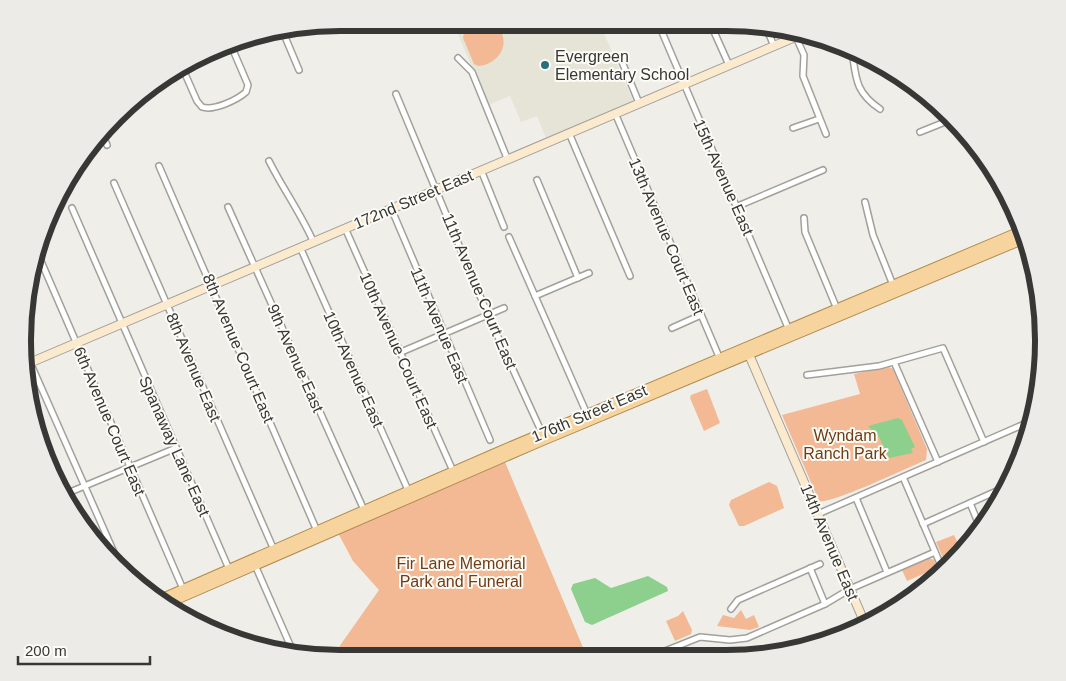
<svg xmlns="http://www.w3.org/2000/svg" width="1066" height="681" font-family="Helvetica,sans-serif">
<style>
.built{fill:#e6e4d7}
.green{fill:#f3b994}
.water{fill:#8dcf8c}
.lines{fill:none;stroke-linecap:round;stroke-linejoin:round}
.street-casing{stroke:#a1a19c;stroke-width:8}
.secondary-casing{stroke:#a1a19c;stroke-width:10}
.primary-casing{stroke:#b18b4f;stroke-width:11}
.street{stroke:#fff;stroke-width:5}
.secondary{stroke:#fbeace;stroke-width:8}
.primary{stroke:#f7d49e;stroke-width:9}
.poi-dot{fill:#29707d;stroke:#fcfbf6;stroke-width:2}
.labels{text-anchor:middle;stroke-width:4;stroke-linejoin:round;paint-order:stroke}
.poi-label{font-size:16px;fill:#373735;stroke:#fcfbf6;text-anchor:start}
.street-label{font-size:16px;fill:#373735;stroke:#fcfbf6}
.park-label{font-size:16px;fill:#6e3c16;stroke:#fcfbf6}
.rim{fill:none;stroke:#373735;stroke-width:6}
</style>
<rect width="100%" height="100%" fill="#efeee8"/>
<polygon class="built" points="484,23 600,24 633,101 546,138 537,116 521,122 510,96 488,105 458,34"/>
<g class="green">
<path d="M490 23H493C514 39 501 64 478 66L474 64 463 38 464 34Z"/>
<path d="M889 367 893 369 927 449 926 460C909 467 830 505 819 501L782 415 860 394 854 374Z"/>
<polygon points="707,389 720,423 704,431 690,398 691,395"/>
<polygon points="505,462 587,657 338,656 339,647 379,590 353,561 338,533"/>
<polygon points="769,482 777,486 784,508 744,526 739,526 729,505 731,500"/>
<polygon points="954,535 962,552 944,560 936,542"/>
<polygon points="929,558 934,560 937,568 907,581 902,570"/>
<polygon points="741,610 746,619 754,615 759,627 750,630 717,626 723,615 734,618"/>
<polygon points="683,611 692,630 691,634 675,641 666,621 678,616"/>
</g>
<g class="water">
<polygon points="898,418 902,420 915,447 911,449 913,453 889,458 879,437 868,426"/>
<polygon points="648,576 667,587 668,591 592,625 585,622 571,589 573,584 595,578 611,588"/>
</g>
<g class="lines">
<g class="street-casing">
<g id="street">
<polyline points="659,25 789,330"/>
<polyline points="711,25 729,65"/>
<polyline points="765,25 774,46"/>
<polyline points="283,32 299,70"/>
<polyline points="796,37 804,55 803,76 826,134"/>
<path d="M852 51C856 78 855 92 880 109"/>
<polyline points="620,57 639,103"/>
<polyline points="458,58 472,72 507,158"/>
<path d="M182 67 197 101 202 107C214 111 237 100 246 92L248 85 230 43"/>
<polyline points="396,94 488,315 542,433"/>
<polyline points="615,113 720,359"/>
<polyline points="793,128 819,119"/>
<polyline points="920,132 950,120"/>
<polyline points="569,133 630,276"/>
<polyline points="102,134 107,145"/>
<path d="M269 161C283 189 300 212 313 241"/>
<polyline points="159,166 317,531"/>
<polyline points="481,170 504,227"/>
<polyline points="537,180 578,278"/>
<polyline points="114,183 274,550"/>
<polyline points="865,202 873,235 893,285"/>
<polyline points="738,206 823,170"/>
<polyline points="228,207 364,510"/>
<polyline points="72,208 229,569"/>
<polyline points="391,208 490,440"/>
<polyline points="804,218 805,232 837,309"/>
<polyline points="345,228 453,471"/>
<polyline points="509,237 587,414"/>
<polyline points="1020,241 1028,263"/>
<polyline points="300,247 408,490"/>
<polyline points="37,252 183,589"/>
<polyline points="1029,268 1032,279"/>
<polyline points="535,296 589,273"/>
<polyline points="672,328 701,315"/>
<polyline points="26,353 120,566"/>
<polyline points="399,353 504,308"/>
<polyline points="894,362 938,462"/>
<polyline points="807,375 879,366 943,348 984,442"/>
<polyline points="903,477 942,568"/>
<polyline points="63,495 176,448"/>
<polyline points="856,498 887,572"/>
<polyline points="970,503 979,525"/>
<polyline points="818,514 1029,422"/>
<polyline points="923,524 999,490"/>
<polyline points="255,565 294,654"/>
<polyline points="810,568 825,604"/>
<polyline points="731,609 738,600 820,564"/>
<polyline points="854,629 864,621"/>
<polyline points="650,657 700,637 730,640 747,638 825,604 850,589 935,552"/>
</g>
</g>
<g class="secondary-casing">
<g id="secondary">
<polyline points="747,350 866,626"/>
<polyline points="27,364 800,35"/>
</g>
</g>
<g class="primary-casing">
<g id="primary">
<polyline points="161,599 498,452 1019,232"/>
<polyline points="168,603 539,442 1021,240"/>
</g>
</g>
<use href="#street" class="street"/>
<use href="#secondary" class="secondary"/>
<use href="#primary" class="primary"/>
</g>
<circle class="poi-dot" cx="545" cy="65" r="5"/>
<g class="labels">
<g class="poi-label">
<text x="555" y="62">Evergreen<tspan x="555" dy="18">Elementary School</tspan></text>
</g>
<g class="street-label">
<text transform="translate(724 177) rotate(66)" y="6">15th Avenue East</text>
<text transform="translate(413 199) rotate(-23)" y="6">172nd Street East</text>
<text transform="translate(667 236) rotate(67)" y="6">13th Avenue Court East</text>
<text transform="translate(480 291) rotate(67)" y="6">11th Avenue Court East</text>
<text transform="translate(440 325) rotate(67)" y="6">11th Avenue East</text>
<text transform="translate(239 348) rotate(67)" y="6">8th Avenue Court East</text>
<text transform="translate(399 350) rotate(66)" y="6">10th Avenue Court East</text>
<text transform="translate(296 358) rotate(66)" y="6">9th Avenue East</text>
<text transform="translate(194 367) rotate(67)" y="6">8th Avenue East</text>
<text transform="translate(354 369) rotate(66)" y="6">10th Avenue East</text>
<text transform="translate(589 413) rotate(-23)" y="6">176th Street East</text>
<text transform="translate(110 421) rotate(67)" y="6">6th Avenue Court East</text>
<text transform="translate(175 446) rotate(66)" y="6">Spanaway Lane East</text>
<text transform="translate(830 542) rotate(67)" y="6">14th Avenue East</text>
</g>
<g class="park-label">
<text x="845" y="441">Wyndam<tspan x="845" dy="18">Ranch Park</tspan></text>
<text x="461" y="569">Fir Lane Memorial<tspan x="461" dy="18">Park and Funeral</tspan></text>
</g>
</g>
<path d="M0 0H1066V681H0ZM340 31H726A309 309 0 0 1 1035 340V341A309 309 0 0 1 726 650H340A309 309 0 0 1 31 341V340A309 309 0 0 1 340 31Z" fill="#ecebe7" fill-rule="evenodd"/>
<path class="rim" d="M340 31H726A309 309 0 0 1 1035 340V341A309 309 0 0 1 726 650H340A309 309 0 0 1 31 341V340A309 309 0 0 1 340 31Z"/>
<path d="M18 656v8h132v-8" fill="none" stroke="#373735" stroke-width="2.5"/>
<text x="25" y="656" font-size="15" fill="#373735" stroke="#fcfbf6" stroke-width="4" paint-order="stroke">200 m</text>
</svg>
